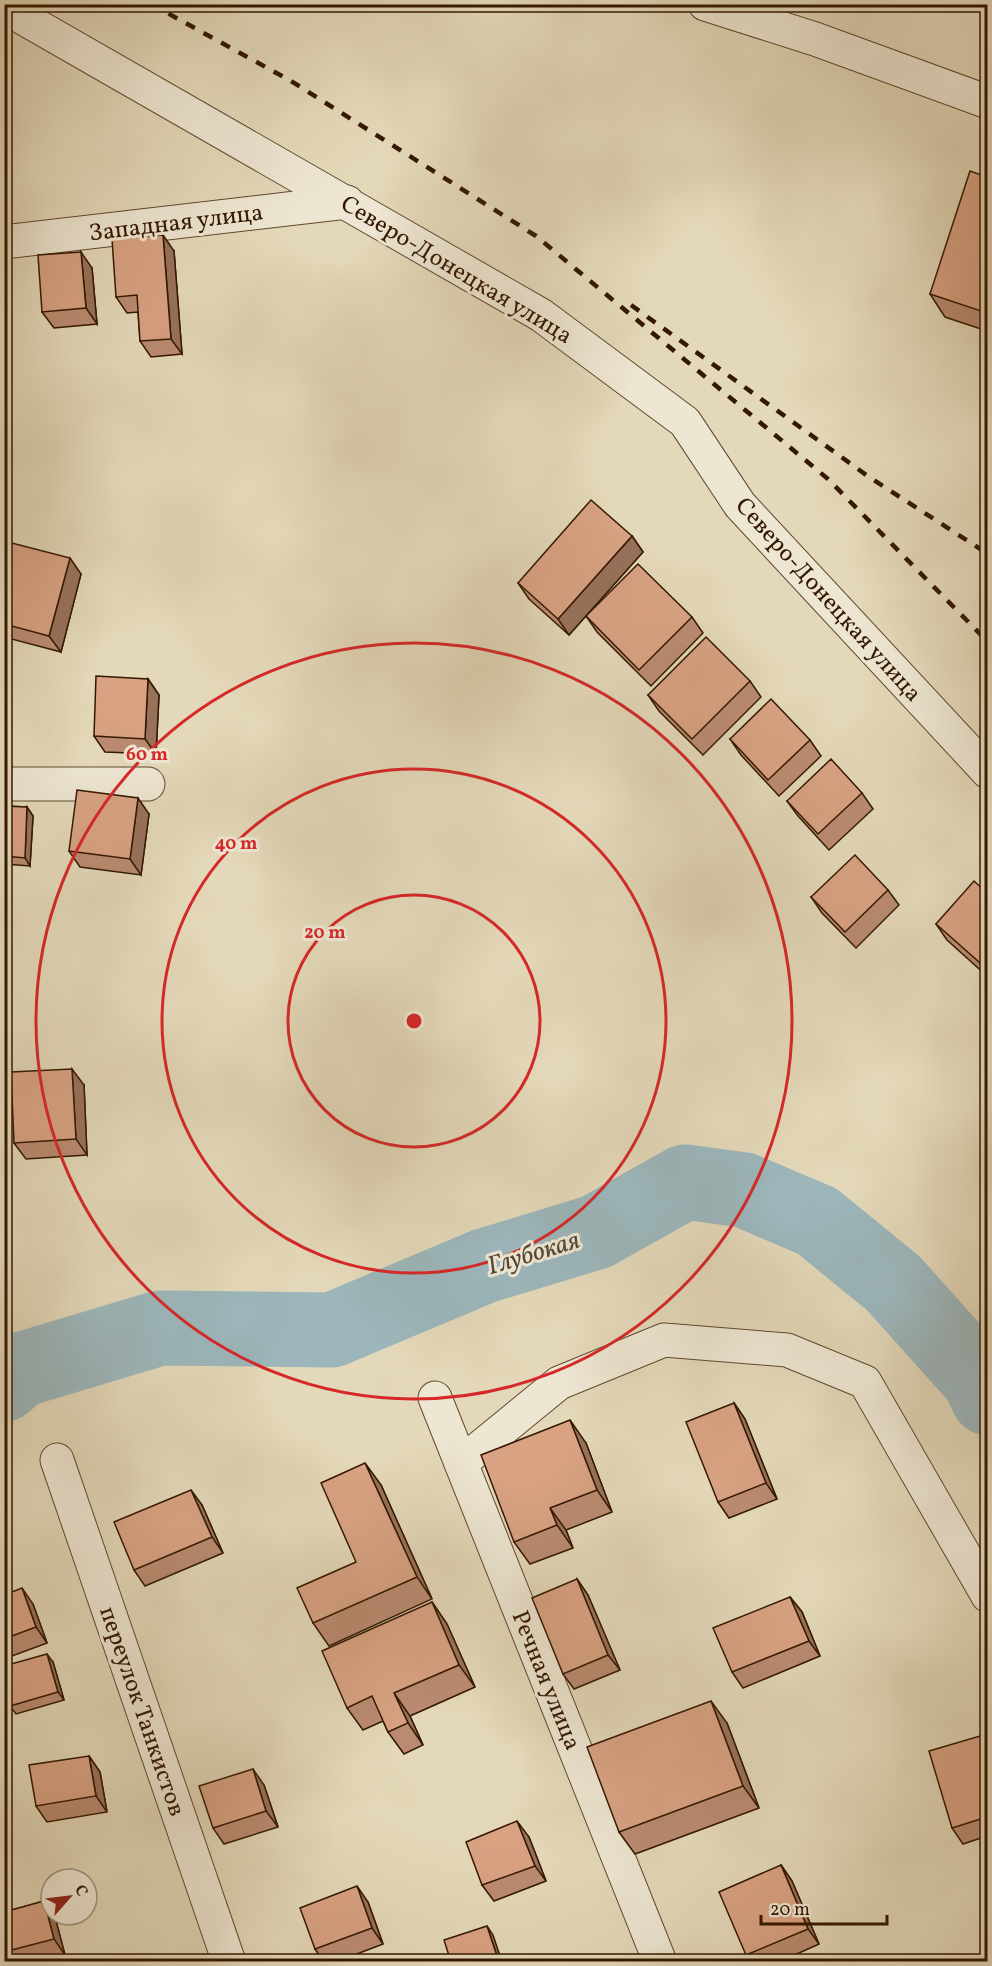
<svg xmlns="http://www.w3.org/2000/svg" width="992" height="1966" font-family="Vollkorn,serif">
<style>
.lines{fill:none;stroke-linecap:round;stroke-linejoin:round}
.river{stroke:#9cb6bb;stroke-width:75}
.minor-casing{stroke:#60482e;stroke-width:35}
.minor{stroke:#ede6d2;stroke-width:33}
.rail{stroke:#341800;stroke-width:4.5;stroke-dasharray:10 10;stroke-linecap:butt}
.wall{fill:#ba8b71;stroke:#341800;stroke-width:1.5}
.shaded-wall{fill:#97715c;stroke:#341800;stroke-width:1.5}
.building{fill:#d8a283;stroke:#341800;stroke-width:1.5}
.ring{fill:none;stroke:#d62828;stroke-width:3}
.labels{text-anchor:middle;stroke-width:6;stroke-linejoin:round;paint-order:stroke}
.street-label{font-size:24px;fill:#341800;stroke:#ede6d2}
.water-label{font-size:26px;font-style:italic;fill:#534738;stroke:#ede6d2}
.centre{fill:#d62828;stroke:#ede6d2;stroke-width:3}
.ring-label{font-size:18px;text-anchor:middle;font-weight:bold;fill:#d62828;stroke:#ede6d2;stroke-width:6;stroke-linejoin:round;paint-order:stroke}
</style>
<rect width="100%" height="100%" fill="#e3d8b9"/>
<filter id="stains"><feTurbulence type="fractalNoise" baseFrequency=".00333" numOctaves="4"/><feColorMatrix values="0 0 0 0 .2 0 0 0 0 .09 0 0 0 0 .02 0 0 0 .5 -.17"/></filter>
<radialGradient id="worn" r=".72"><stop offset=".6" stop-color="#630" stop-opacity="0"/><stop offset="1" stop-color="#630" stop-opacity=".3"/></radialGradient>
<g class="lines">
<polyline class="river" points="4,1384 20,1370 160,1328 332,1330 484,1266 596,1232 685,1182 744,1190 817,1221 893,1283 979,1379 988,1398"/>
<g class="minor-casing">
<g id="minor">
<polyline points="705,4 815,39 988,102"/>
<polyline points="4,7 541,315 685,422 740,505 988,772"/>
<polyline points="4,242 347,202"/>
<polyline points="4,784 148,784"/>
<polyline points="435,1398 660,1962"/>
<polyline points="57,1460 229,1962"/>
<polyline points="461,1463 559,1383 664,1340 787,1350 865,1382 988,1596"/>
</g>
</g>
<use href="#minor" class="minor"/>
<g class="rail">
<polyline points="151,4 291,81 536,236 828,479 988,642"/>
<polyline points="631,305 869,477 988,554"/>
</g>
</g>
<g class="wall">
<polygon points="987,177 987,331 945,317 930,294"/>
<polygon points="174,251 182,354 151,357 140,341 138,312 127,313 116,297"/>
<polygon points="92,268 97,324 54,328 42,312"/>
<polygon points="632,536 643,552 569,635 529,599 518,583"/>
<polygon points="4,541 81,574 61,652 4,637"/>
<polygon points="586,616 692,617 703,633 651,686 597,632"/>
<polygon points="148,679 159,695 156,754 105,752 94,736"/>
<polygon points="750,681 761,697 703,755 659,711 648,695"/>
<polygon points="730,739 810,740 821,756 779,796 741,755"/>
<polygon points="862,793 873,809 829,850 798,816 787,801"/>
<polygon points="4,806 27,807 33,816 30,866 4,864"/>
<polygon points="149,814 141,875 80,867 69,851"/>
<polygon points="888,890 899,905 856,948 822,913 811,897"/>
<polygon points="987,893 987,976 947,940 936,924"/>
<polygon points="84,1085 87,1155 26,1159 14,1143"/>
<polygon points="734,1403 745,1419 777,1499 729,1518 718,1502"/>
<polygon points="586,1443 612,1512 566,1530 573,1548 530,1564 514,1542"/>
<polygon points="381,1485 432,1599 329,1646 313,1623 356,1562"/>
<polygon points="202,1505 223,1553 145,1586 134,1570"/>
<polygon points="577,1579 588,1595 620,1670 574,1689 563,1674"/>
<polygon points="4,1595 33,1604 47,1643 4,1659"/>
<polygon points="790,1597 802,1612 820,1656 743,1688 732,1672"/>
<polygon points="432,1602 447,1624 475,1687 410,1716 423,1745 404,1754 388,1732 383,1721 363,1730 347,1708"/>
<polygon points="53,1662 64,1700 16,1714 10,1706"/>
<polygon points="727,1723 759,1808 635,1854 619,1832"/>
<polygon points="987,1734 987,1836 963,1844 952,1828"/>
<polygon points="89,1756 100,1772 107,1812 47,1822 36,1806"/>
<polygon points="264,1785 278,1827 224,1844 213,1828"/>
<polygon points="529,1837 546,1881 494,1901 482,1885"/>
<polygon points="781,1865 792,1881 819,1944 779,1962 750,1962 746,1955"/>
<polygon points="44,1901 51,1911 51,1915 55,1917 65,1955 39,1962 4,1962 4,1912"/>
<polygon points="368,1902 383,1944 336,1962 324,1962 315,1949"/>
</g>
<g class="shaded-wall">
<polygon points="163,235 174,251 182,354 171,339"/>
<polygon points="81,252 92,268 97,324 86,308"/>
<polygon points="632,536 643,552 569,635 558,619"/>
<polygon points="70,558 81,574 61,652 49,636"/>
<polygon points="148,679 159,695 156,754 145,739"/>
<polygon points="138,798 149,814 141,875 130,859"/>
<polygon points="27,807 33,816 30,866 25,858"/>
<polygon points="72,1069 84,1085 87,1155 76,1139"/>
<polygon points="734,1403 745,1419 777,1499 766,1483"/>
<polygon points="570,1420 586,1443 612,1512 597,1490"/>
<polygon points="365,1463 381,1485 432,1599 417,1577"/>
<polygon points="191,1490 202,1505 223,1553 212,1537"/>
<polygon points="550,1508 566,1530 573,1548 557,1525"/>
<polygon points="577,1579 588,1595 620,1670 608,1655"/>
<polygon points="22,1588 33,1604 47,1643 36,1627"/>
<polygon points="790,1597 802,1612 820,1656 809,1641"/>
<polygon points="432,1602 447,1624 475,1687 459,1665"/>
<polygon points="47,1654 53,1662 64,1700 58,1692"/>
<polygon points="394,1693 410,1716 423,1745 408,1723"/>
<polygon points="711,1701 727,1723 759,1808 743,1786"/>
<polygon points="89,1756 100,1772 107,1812 96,1796"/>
<polygon points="253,1769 264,1785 278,1827 266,1811"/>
<polygon points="517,1821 529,1837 546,1881 535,1866"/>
<polygon points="781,1865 792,1881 819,1944 808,1929"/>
<polygon points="357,1886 368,1902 383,1944 372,1928"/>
<polygon points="44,1901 51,1911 51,1915 54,1915 55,1917 65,1955 54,1939"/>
<polygon points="487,1926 493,1935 502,1962 499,1962"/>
</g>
<g class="building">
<polygon points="970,171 987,177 987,313 930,294"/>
<polygon points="163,235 171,339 140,341 137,295 116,297 112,239"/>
<polygon points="81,252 86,308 42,312 38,255"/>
<polygon points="591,500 632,536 558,619 518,583"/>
<polygon points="4,541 70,558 49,636 4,624"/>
<polygon points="638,564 692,617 639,670 586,616"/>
<polygon points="706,637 750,681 692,739 648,695"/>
<polygon points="96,676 148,679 145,739 94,736"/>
<polygon points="771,699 810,740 768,780 730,739"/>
<polygon points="831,759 862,793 818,834 787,801"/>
<polygon points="77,790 138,798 130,859 69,851"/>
<polygon points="4,806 27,807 25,858 4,856"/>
<polygon points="855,855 888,890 845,932 811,897"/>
<polygon points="974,881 987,893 987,969 936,924"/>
<polygon points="72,1069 76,1139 14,1143 11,1072"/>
<polygon points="734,1403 766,1483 718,1502 686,1422"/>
<polygon points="570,1420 597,1490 550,1508 557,1525 514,1542 481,1455"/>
<polygon points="365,1463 417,1577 313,1623 297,1588 356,1562 321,1483"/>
<polygon points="191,1490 212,1537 134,1570 114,1522"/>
<polygon points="577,1579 608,1655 563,1674 532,1598"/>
<polygon points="22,1588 36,1627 4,1639 4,1595"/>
<polygon points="790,1597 809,1641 732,1672 713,1628"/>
<polygon points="432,1602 459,1665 394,1693 408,1723 388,1732 372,1696 347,1708 322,1651"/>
<polygon points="47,1654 58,1692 10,1706 4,1686 4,1666"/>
<polygon points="711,1701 743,1786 619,1832 587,1747"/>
<polygon points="987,1734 987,1817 952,1828 929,1751"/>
<polygon points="89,1756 96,1796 36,1806 29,1765"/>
<polygon points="253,1769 266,1811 213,1828 199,1786"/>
<polygon points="517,1821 535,1866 482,1885 466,1842"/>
<polygon points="781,1865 808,1929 746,1955 719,1892"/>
<polygon points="357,1886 372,1928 315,1949 300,1908"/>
<polygon points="44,1901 54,1939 4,1952 4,1912"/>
<polygon points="487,1926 499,1962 451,1962 444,1940"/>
<polygon points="987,1929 987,1939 984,1931"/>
</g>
<g class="ring">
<circle cx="414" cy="1021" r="126"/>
<circle cx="414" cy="1021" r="252"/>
<circle cx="414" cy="1021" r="378"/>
</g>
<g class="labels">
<g class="street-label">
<text transform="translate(176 222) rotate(-7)" y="8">Западная улица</text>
<text transform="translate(457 269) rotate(31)" y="8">Северо-Донецкая улица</text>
<text transform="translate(829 599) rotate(48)" y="8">Северо-Донецкая улица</text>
<text transform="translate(547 1680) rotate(68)" y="8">Речная улица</text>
<text transform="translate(143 1711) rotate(71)" y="8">переулок Танкистов</text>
</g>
<g class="water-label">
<text transform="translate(533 1252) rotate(-17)" y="9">Глубокая</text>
</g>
</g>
<circle cx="414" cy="1021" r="9" class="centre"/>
<g class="ring-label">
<text x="147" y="760">60 m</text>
<text x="236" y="849">40 m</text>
<text x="325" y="938">20 m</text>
</g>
<rect width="992" height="1966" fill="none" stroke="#e3d8b9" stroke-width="24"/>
<rect x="6" y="6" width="980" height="1954" fill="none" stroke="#341800" stroke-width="3"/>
<rect x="12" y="12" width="968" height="1942" fill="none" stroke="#341800" stroke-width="1.5"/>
<g transform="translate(69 1897) rotate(62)"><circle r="28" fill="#ede6d2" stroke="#a3947e" stroke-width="1.5"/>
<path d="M0-4.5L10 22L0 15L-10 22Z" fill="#8f2418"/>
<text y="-9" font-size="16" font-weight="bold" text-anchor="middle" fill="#341800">С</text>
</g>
<path d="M761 1915v9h126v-9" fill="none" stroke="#341800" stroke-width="3"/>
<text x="770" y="1915" font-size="18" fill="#341800" stroke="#ede6d2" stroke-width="4.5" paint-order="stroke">20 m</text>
<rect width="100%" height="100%" filter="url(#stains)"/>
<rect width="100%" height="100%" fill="url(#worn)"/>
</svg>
